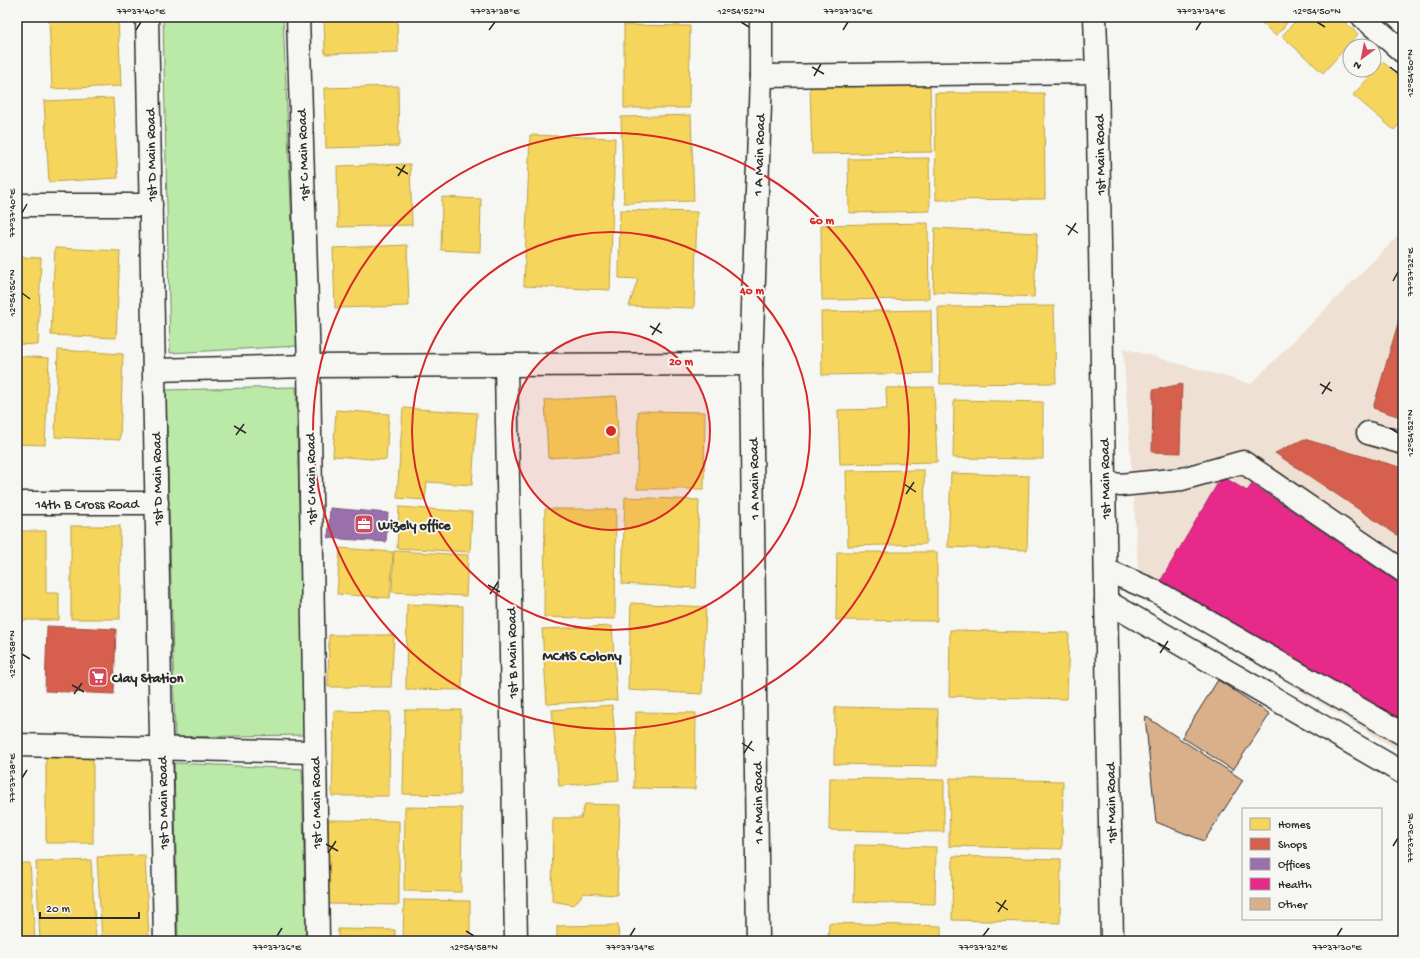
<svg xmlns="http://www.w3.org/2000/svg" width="1420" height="958" font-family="'Gochi Hand',sans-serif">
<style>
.built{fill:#eee1d3}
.green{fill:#bbe9a7;stroke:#738a69}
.homes{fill:#f6d55c;stroke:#b9a24d}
.shops{fill:#d6604d;stroke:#a35043}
.offices{fill:#9970ab;stroke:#785b85}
.health{fill:#e7298a;stroke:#af2a6e}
.building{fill:#dab08b;stroke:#2b2b2b}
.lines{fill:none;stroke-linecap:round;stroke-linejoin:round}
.minor-casing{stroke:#2b2b2b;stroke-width:25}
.minor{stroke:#f6f6f2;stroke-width:22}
.ticks{fill:none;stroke:#2b2b2b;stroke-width:1.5}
.ring{fill:none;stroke:#d62828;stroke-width:2}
.labels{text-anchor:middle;stroke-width:4;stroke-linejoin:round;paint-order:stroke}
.street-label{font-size:14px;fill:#2b2b2b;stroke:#f6f6f2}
.poi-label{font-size:14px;font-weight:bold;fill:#2b2b2b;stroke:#f6f6f2;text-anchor:start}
.neighbourhood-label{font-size:15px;font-weight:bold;fill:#2b2b2b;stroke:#f6f6f2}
.centre{fill:#d62828;stroke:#f6f6f2;stroke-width:2}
.ring-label{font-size:12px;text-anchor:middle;font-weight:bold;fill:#d62828;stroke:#f6f6f2;stroke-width:4;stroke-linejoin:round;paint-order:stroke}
.neatline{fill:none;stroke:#2b2b2b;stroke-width:1.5}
.ticks-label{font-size:10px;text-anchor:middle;fill:#2b2b2b}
</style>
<rect width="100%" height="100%" fill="#f6f6f2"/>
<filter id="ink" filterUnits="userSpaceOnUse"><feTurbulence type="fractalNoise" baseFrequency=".025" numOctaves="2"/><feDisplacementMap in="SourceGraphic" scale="8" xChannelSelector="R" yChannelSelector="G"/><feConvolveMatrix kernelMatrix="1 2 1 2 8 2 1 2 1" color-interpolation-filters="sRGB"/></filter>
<g filter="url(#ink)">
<polygon class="built" points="1403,231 1403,753 1140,594 1123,348 1251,384"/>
<g class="green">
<polygon points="163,17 283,17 297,346 170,353"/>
<polygon points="296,387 305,735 175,737 166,390"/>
<polygon points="174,763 302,769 306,941 178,941"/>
</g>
<g class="homes">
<polygon points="49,17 118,17 121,86 52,89"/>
<polygon points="324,17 397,17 398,52 325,54"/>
<polygon points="1255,17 1292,17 1276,36"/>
<polygon points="1299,17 1339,17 1358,34 1323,73 1282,36"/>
<polygon points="624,25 690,26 689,108 624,108"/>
<polygon points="1383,62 1403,79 1403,120 1394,130 1353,95"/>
<polygon points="930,84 932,152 812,154 810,86"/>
<polygon points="398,86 399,146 326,148 324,88"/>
<polygon points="935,93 1044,93 1045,199 936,200"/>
<polygon points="113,98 118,178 49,182 44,101"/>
<polygon points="691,115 694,201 624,203 621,117"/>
<polygon points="1403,130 1403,138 1399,134"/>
<polygon points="530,135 615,138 610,290 524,286"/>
<polygon points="929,158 930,211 849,213 848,159"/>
<polygon points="410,164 412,225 338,227 337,166"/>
<polygon points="442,197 481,199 480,252 441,250"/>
<polygon points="620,210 697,212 694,308 629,306 638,279 619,278"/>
<polygon points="928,223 929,299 822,300 821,225"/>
<polygon points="935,228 1037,233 1034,297 933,292"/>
<polygon points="407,245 409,306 335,308 333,248"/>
<polygon points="55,248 120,251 116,338 51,335"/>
<polygon points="17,257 41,258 38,345 17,344"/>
<polygon points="1054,306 1056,383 940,384 938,307"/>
<polygon points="931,310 932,373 822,375 821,312"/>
<polygon points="58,350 123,354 120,440 55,437"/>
<polygon points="17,356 49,358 45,445 17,444"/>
<polygon points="934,387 937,462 840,464 838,410 887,409 886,388"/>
<polygon points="616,396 619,454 548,458 545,400"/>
<polygon points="954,400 1043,402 1043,459 953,458"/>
<polygon points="403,408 477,413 472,485 427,482 425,500 397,498"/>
<polygon points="336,410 389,414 386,460 333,456"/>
<polygon points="638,411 705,412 704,489 637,489"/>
<polygon points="924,470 926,544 848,546 846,471"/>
<polygon points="951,473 1029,476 1027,550 948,547"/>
<polygon points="625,497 699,500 696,588 622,584"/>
<polygon points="399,507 472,512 470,552 397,548"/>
<polygon points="545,509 616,509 615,619 544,617"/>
<rect x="71" y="526" width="49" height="93"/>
<polygon points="17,531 46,531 46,593 59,593 59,620 17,620"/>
<polygon points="340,548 393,552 390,598 337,594"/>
<polygon points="394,551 468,555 466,596 392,592"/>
<polygon points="837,552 937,552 937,621 836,620"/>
<polygon points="631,603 706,607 702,694 628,690"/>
<polygon points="407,604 463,606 462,690 406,689"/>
<polygon points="612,626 617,700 547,704 542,629"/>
<polygon points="950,630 1069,633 1067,699 949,696"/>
<polygon points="329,635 394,635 391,687 328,687"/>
<polygon points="612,705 619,780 559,786 552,710"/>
<polygon points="835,707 938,709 937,766 834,764"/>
<polygon points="405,710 461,710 460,795 403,794"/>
<polygon points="334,711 390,712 389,796 332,796"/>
<polygon points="636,712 696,713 695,789 634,788"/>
<rect x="46" y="757" width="47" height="86"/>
<polygon points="830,778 944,780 944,832 829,830"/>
<polygon points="950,778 1063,781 1062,849 949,846"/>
<polygon points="585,804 620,805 617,895 584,893 574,905 552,901 553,818 581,818"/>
<polygon points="405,807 462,808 461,892 404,891"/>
<polygon points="328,820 399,821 399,905 326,904"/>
<polygon points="855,845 936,847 935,904 854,902"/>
<polygon points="145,855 149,939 102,941 97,857"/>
<polygon points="953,856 1061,859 1060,923 952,920"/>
<polygon points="91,860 96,941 40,941 36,862"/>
<polygon points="17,863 30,863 35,941 17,941"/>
<polygon points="404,900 470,901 470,941 403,941"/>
<polygon points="829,923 941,926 941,941 828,941"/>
<polygon points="618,925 619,941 557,941 557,926"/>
<polygon points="338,929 395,930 395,941 338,941"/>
</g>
<g class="shops">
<polygon points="1402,310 1403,310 1403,418 1373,408"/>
<polygon points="1182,384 1180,453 1152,452 1153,390"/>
<polygon points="1304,439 1403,468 1403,539 1275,453"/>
<polygon points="47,626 116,629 114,694 45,691"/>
</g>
<polygon class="offices" points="330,508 388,513 386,542 328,538"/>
<polygon class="health" points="1222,476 1247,491 1252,484 1403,586 1403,722 1161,580"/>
<g class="building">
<polygon points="1218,680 1270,714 1233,770 1182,737"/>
<polygon points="1145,716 1243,780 1204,841 1156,822"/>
</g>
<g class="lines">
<g class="minor-casing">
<g id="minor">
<polyline points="147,17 165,941"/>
<polyline points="298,17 309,366 318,941"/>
<polyline points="1095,17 1097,72 1112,941"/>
<polyline points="1363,17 1403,52"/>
<polyline points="761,76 1097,72"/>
<polyline points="17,205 151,205"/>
<polyline points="506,365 516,941"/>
<polyline points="154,370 309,366 751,364"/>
<polyline points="1368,433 1403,443"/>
<polyline points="1104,482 1120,485 1182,479 1243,462 1403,571"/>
<polyline points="17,503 157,503"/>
<polyline points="1106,570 1155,591 1403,734"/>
<polyline points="1106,601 1403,773"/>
<polyline points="17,745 314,752"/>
<polyline points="758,941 751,364 761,76 761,17"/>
</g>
</g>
<use href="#minor" class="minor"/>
</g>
</g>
<path class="ticks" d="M741 22 749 27M1317 22 1325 27M136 30 141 22M489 30 495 22M843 30 848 22M1196 30 1201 22M812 67 824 74M1390 67 1398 73M814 76 821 64M396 167 408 174M398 176 405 165M22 213 27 204M1066 225 1078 233M1068 235 1076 223M1393 281 1398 272M22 293 30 299M650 326 662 333M652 335 660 323M1320 384 1332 391M1322 394 1330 382M234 426 246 433M1390 428 1398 433M236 435 244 424M904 484 916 492M906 494 914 482M488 585 500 592M490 594 498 582M1158 643 1170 650M1160 653 1168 641M22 654 30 659M72 685 84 692M74 694 82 683M742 743 754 751M744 753 752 741M22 778 27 770M326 844 338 851M1393 846 1398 838M328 853 336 841M996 902 1008 910M998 912 1006 900M466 931 474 936M277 936 282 928M630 936 635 928M983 936 989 928M1337 936 1342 928"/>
<circle cx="611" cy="431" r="99" fill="#d62828" fill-opacity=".12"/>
<g class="ring">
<circle cx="611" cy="431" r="99"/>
<circle cx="611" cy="431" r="199"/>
<circle cx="611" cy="431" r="298"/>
</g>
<defs>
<g id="office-square" transform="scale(1)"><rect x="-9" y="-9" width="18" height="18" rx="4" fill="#d1495b" stroke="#f6f6f2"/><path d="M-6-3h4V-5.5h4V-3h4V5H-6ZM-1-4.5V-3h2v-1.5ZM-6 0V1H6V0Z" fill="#fff"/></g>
<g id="supermarket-square" transform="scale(1)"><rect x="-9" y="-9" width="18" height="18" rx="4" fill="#d1495b" stroke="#f6f6f2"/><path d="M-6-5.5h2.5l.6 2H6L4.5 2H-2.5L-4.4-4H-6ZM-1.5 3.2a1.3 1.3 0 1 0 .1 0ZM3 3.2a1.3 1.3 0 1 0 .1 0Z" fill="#fff"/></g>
</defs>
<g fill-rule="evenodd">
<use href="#office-square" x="364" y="524"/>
<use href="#supermarket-square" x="98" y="677"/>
</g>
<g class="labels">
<g class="street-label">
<text transform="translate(150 155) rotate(-91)" y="5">1st D Main Road</text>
<text transform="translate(302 155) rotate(-92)" y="5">1st C Main Road</text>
<text transform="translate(758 155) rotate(-88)" y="5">1 A Main Road</text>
<text transform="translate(1099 155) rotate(-91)" y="5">1st Main Road</text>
<text transform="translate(156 479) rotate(-91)" y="5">1st D Main Road</text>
<text transform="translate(310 479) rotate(-91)" y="5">1st C Main Road</text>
<text transform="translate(753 479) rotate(-91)" y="5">1 A Main Road</text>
<text transform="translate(1104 479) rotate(-91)" y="5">1st Main Road</text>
<text x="87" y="508">14th B Cross Road</text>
<text transform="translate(511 653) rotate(-91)" y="5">1st B Main Road</text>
<text transform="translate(162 803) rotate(-91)" y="5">1st D Main Road</text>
<text transform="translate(315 803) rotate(-91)" y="5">1st C Main Road</text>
<text transform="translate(757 803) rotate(-91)" y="5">1 A Main Road</text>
<text transform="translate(1110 803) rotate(-91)" y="5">1st Main Road</text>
</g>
<g class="poi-label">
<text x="378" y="529">Wizely office</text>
<text x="112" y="682">Clay Station</text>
</g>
<g class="neighbourhood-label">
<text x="582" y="660">MCHS Colony</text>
</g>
</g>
<circle cx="611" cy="431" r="6" class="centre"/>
<g class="ring-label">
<text x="822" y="224">60 m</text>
<text x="752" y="294">40 m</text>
<text x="681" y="365">20 m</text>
</g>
<rect width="1420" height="958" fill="none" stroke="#f6f6f2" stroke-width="44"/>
<rect x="1242" y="808" width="140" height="112" fill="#f6f6f2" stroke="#a5a5a2"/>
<rect x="1250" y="818" width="20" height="12" fill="#f6d55c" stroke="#a5a5a2"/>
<text x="1278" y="828" font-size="12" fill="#2b2b2b">Homes</text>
<rect x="1250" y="838" width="20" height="12" fill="#d6604d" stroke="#a5a5a2"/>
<text x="1278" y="848" font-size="12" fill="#2b2b2b">Shops</text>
<rect x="1250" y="858" width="20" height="12" fill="#9970ab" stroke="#a5a5a2"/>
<text x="1278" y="868" font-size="12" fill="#2b2b2b">Offices</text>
<rect x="1250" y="878" width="20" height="12" fill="#e7298a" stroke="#a5a5a2"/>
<text x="1278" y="888" font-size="12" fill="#2b2b2b">Health</text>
<rect x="1250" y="898" width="20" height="12" fill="#dab08b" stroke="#a5a5a2"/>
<text x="1278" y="908" font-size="12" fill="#2b2b2b">Other</text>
<g transform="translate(1362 58) rotate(212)"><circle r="19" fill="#f6f6f2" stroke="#a5a5a2"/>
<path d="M0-3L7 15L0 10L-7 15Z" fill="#d1495b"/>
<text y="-6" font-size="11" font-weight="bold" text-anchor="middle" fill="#2b2b2b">N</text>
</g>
<path d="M40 912v6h99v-6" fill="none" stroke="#2b2b2b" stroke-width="2"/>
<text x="46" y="912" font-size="12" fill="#2b2b2b" stroke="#f6f6f2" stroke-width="3" paint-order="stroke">20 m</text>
<rect x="22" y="22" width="1376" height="914" class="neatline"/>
<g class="ticks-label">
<text x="141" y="14">77°37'40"E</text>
<text x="495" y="14">77°37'38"E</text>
<text x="741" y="14">12°54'52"N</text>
<text x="848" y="14">77°37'36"E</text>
<text x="1201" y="14">77°37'34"E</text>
<text x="1317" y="14">12°54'50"N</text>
<text transform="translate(1409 73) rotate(-90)" y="4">12°54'50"N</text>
<text transform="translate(11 213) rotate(-90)" y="4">77°37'40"E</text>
<text transform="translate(1409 272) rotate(-90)" y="4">77°37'32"E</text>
<text transform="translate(11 293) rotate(-90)" y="4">12°54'56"N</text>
<text transform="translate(1409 433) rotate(-90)" y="4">12°54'52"N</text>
<text transform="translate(11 654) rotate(-90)" y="4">12°54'58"N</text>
<text transform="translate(11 778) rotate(-90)" y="4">77°37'38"E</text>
<text transform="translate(1409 838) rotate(-90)" y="4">77°37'30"E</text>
<text x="277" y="950">77°37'36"E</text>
<text x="474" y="950">12°54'58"N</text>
<text x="630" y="950">77°37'34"E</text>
<text x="983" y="950">77°37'32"E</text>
<text x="1337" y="950">77°37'30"E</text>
</g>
</svg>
